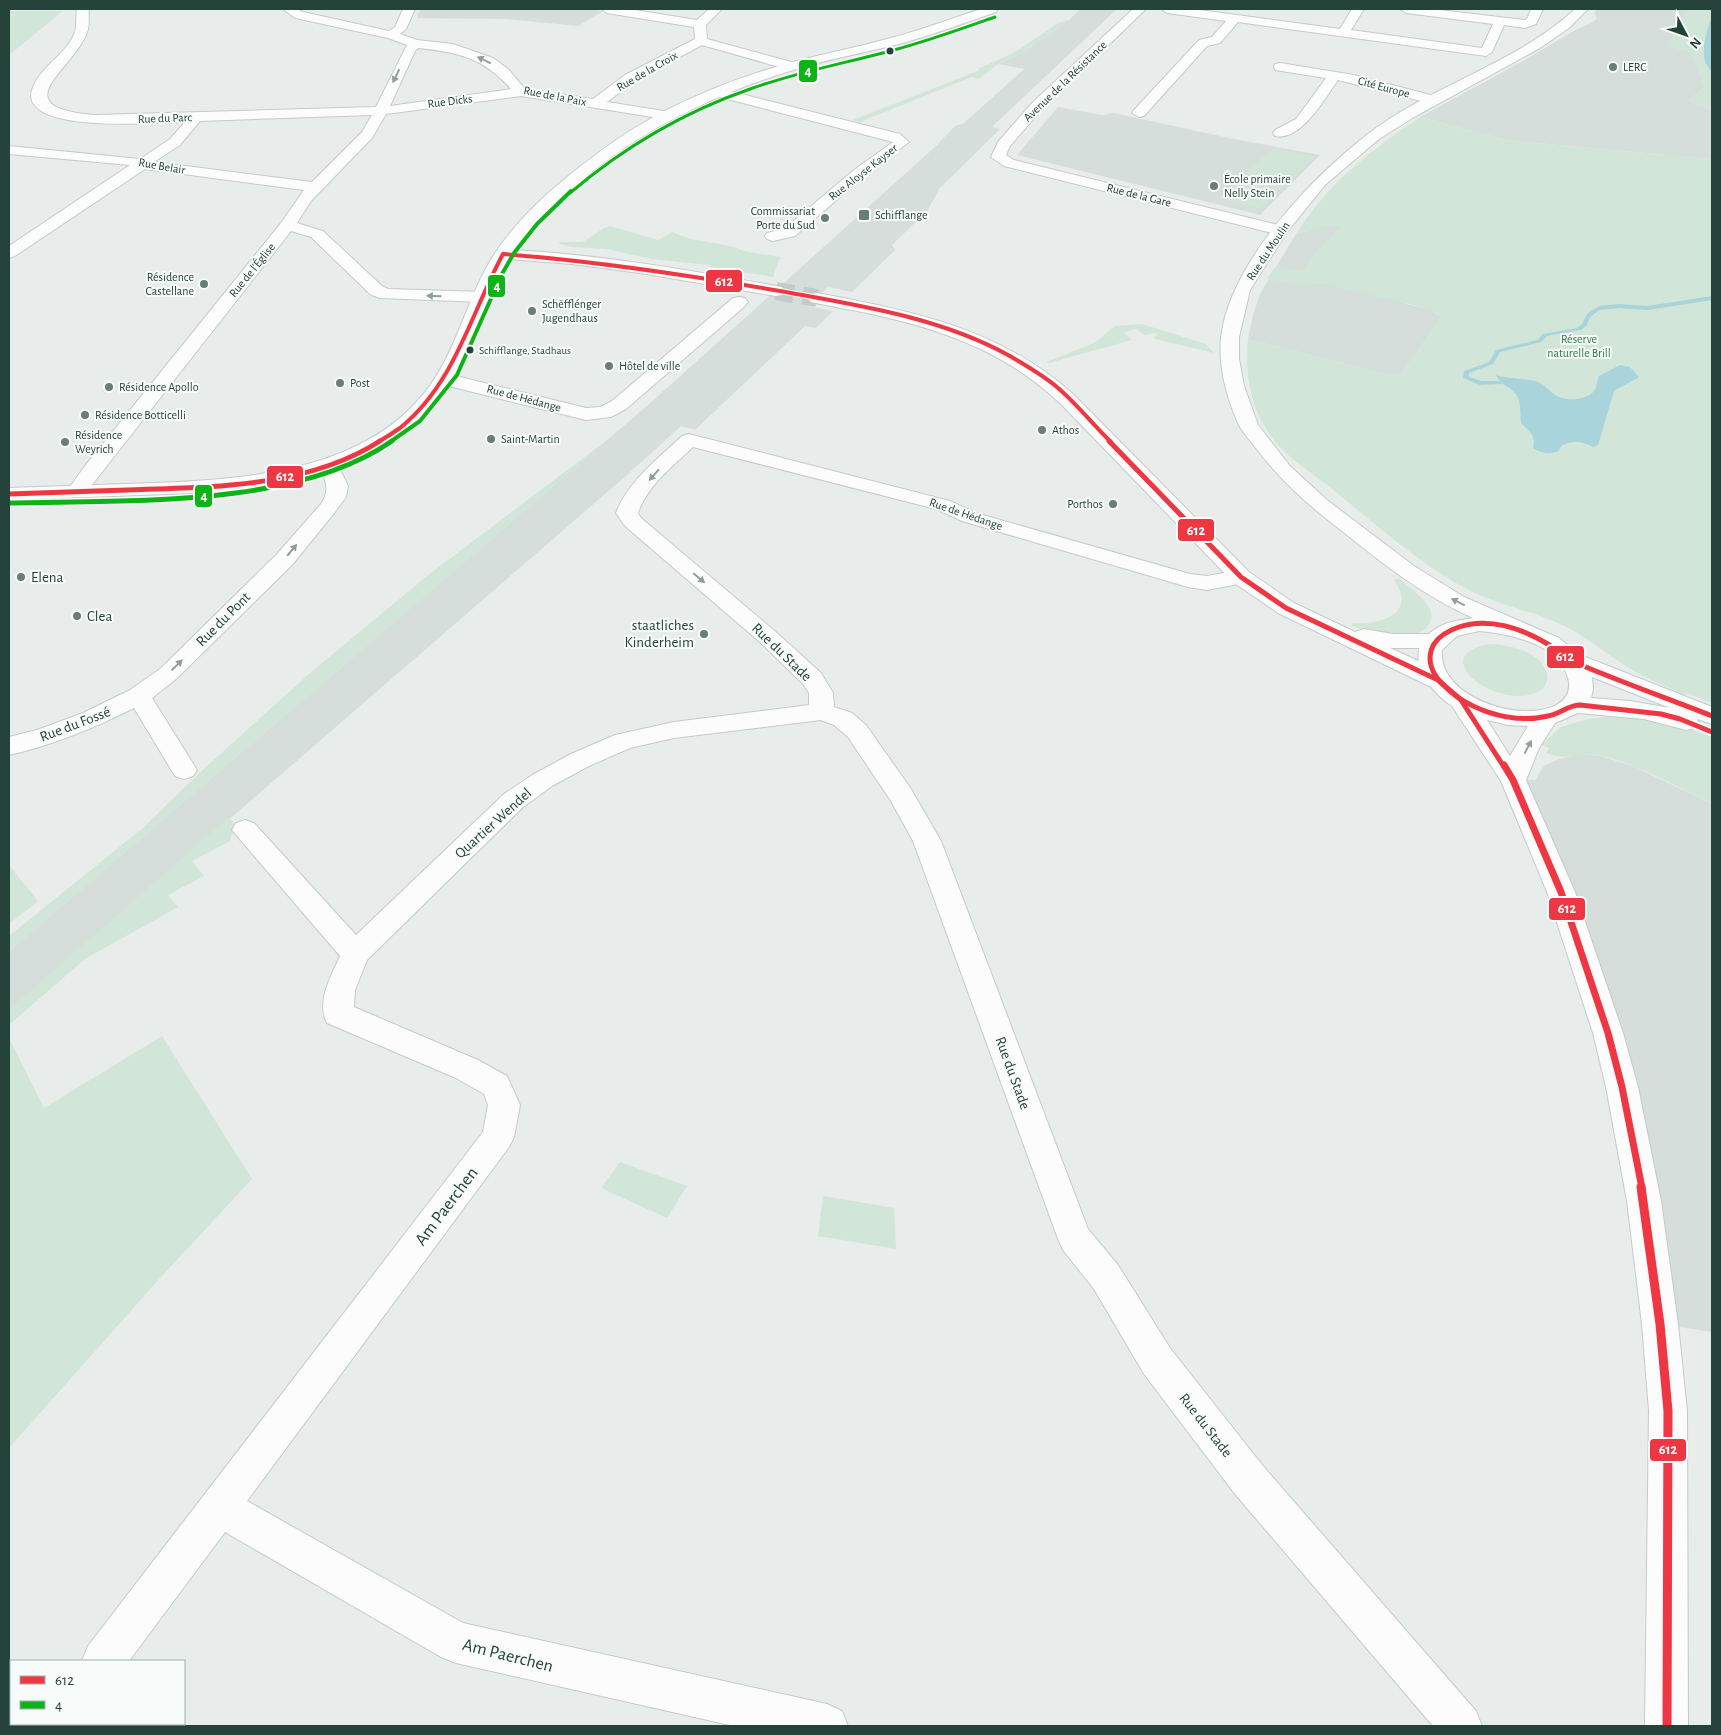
<svg xmlns="http://www.w3.org/2000/svg" width="1721" height="1735" font-family="'Alegreya Sans',sans-serif">
<style>
.built{fill:#d6dedb}
.green{fill:#d1e6d8}
.water{fill:#a9d4db}
.lines{fill:none;stroke-linecap:round;stroke-linejoin:round}
.stream{fill:#a9d4db;fill-rule:evenodd}
.tertiary-tunnel{stroke:#c1cbc8;stroke-width:18;stroke-dasharray:18 9;stroke-linecap:butt}
.minor-casing{stroke:#c5cac8;stroke-width:2}
.tertiary-casing{stroke:#c5cac8;stroke-width:2}
.secondary-casing{stroke:#c3cbc8;stroke-width:2}
.minor{fill:#fcfcfc;fill-rule:evenodd}
.tertiary{fill:#fcfcfc;fill-rule:evenodd}
.secondary{fill:#fcfcfc;fill-rule:evenodd}
.bus-1-far3-casing{stroke:#f7fbf9;stroke-width:6}
.bus-1-far2-casing{stroke:#f7fbf9;stroke-width:8}
.bus-1-far1-casing{stroke:#f7fbf9;stroke-width:11}
.bus-1-casing{stroke:#f7fbf9;stroke-width:12}
.bus-2-far2-casing{stroke:#f7fbf9;stroke-width:5}
.bus-2-far1-casing{stroke:#f7fbf9;stroke-width:6}
.bus-2-casing{stroke:#f7fbf9;stroke-width:8}
.bus-1-far3{stroke:#ef3744;stroke-width:4}
.bus-1-far2{stroke:#ef3744;stroke-width:5}
.bus-1-far1{stroke:#ef3744;stroke-width:7}
.bus-1{stroke:#ef3744;stroke-width:9}
.bus-2-far2{stroke:#0eb317;stroke-width:3}
.bus-2-far1{stroke:#0eb317;stroke-width:4}
.bus-2{stroke:#0eb317;stroke-width:5}
.oneway{fill:#909f9b}
.bus-dot{fill:#24423a;stroke:#f7fbf9;stroke-width:2}
.poi-dot{fill:#697e78;stroke:#f7fbf9;stroke-width:2}
.labels{text-anchor:middle;stroke-width:4;stroke-linejoin:round;paint-order:stroke}
.far-bus-label{font-size:11px;fill:#24423a;stroke:#f7fbf9;text-anchor:start}
.far-poi-label{font-size:12px;fill:#24423a;stroke:#f7fbf9;text-anchor:start}
.far-street-label{font-size:12px;fill:#24423a;stroke:#f7fbf9}
.far-park-label{font-size:12px;fill:#2d7a4b;stroke:#f7fbf9}
.poi-label{font-size:15px;fill:#24423a;stroke:#f7fbf9;text-anchor:start}
.street-label{font-size:15px;fill:#24423a;stroke:#f7fbf9}
.near-street-label{font-size:18px;fill:#24423a;stroke:#f7fbf9}
.line-badge{stroke:#f7fbf9;stroke-width:2}
.badge-label{font-size:14px;text-anchor:middle;font-weight:bold;fill:#fff}
</style>
<rect width="100%" height="100%" fill="#e8edeb"/>
<g class="built">
<polygon points="420,9 591,9 603,11 578,26 505,19 417,18"/>
<polygon points="1080,9 1117,9 992,127 1000,129 939,189 928,210 892,245 895,250 852,292 828,287 808,306 833,311 816,328 805,326 695,430 681,426 627,475 9,1010 9,951 648,405 936,146 955,126 964,123 1024,69 998,64 1023,53 1069,20"/>
<polygon points="1598,9 1687,9 1669,46 1691,52 1705,87 1689,100 1695,105 1712,109 1712,159 1506,140 1420,117 1525,60 1575,30 1591,23 1597,18 1594,12"/>
<polygon points="1058,107 1102,115 1114,113 1229,138 1320,155 1260,215 1017,155"/>
<polygon points="1343,224 1406,304 1430,309 1441,317 1401,375 1385,374 1248,339 1253,315 1260,294 1296,234 1320,227"/>
<polygon points="1581,754 1601,756 1635,767 1712,804 1712,1332 1660,1324 1622,1087 1513,780 1535,780 1544,766 1559,759"/>
</g>
<g class="green">
<polygon points="1687,9 1712,9 1712,109 1695,105 1689,100 1705,87 1691,52 1668,46"/>
<polygon points="9,11 63,11 9,55"/>
<polygon points="1069,20 1023,53 998,64 979,79 972,77 860,122 853,120 980,70 978,69 1017,51 1058,23"/>
<path d="M1420 117 1506 140 1712 159V703L1687 693 1685 695C1663 686 1641 676 1621 663 1602 651 1584 635 1564 626 1532 610 1496 605 1465 588 1419 563 1371 521 1331 488 1307 469 1280 454 1265 427 1249 401 1245 369 1248 339L1385 374 1401 375 1441 317 1430 309 1325 284 1296 285 1267 279 1275 267 1304 271 1315 254 1342 225 1320 227 1296 234C1327 184 1371 150 1420 117Z"/>
<polygon points="1273,148 1313,157 1260,209 1218,199"/>
<path d="M610 226 658 240 672 232 691 239 735 247C742 253 769 254 780 257L773 277 711 267 709 265 652 259 606 249 572 247 561 244 558 242H583L604 228Z"/>
<polygon points="1142,324 1206,344 1214,353 1155,339 1153,337 1158,336 1155,333 1145,335 1136,329 1123,333 1132,340 1049,363 1046,362 1094,343 1115,326"/>
<polygon points="611,437 9,951 9,936 144,827 197,775 310,673 432,572"/>
<path d="M1399 578C1409 587 1421 595 1428 606 1432 611 1433 618 1429 624 1418 645 1369 630 1351 626L1353 623C1380 625 1418 614 1394 580Z"/>
<path d="M1493 644C1512 646 1542 652 1547 674 1548 679 1547 684 1543 688 1525 706 1479 691 1467 672 1454 653 1478 645 1493 644Z"/>
<path d="M1626 715 1667 721 1712 737V804C1677 787 1641 766 1603 756 1581 751 1567 762 1546 753L1549 748 1541 745 1561 727 1588 719Z"/>
<polygon points="229,817 234,824 230,841 192,861 204,876 168,895 178,907 85,959 9,1025 9,1010"/>
<polygon points="9,865 38,901 9,924"/>
<polygon points="162,1036 252,1179 160,1278 9,1448 9,1038 44,1108"/>
<polygon points="620,1162 687,1186 667,1218 601,1188"/>
<polygon points="823,1196 894,1208 896,1249 818,1236"/>
</g>
<g class="water">
<path d="M1712 17V71C1697 61 1706 30 1712 17Z"/>
<path d="M1620 365 1630 367 1639 377 1614 391 1598 445 1593 447C1581 441 1573 440 1561 446L1559 451C1549 455 1541 453 1533 448 1536 435 1530 432 1521 423 1520 416 1521 405 1518 398 1514 388 1502 387 1496 375 1508 379 1519 378 1531 380 1545 383 1544 387 1554 394 1563 402 1586 401 1594 391 1597 387 1597 380 1599 376Z"/>
</g>
<g class="lines">
<polygon class="stream" points="1712,296 1712,300 1647,310 1619,308 1600,310 1591,316 1586,326 1581,330 1547,336 1541,342 1500,352 1493,364 1469,373 1469,377 1481,381 1500,381 1502,382 1502,384 1480,385 1463,378 1464,371 1489,362 1496,350 1537,340 1543,334 1577,328 1582,324 1587,314 1599,306 1619,304 1647,306"/>
<polyline class="tertiary-tunnel" points="776,291 817,298"/>
<g class="minor-casing">
<g id="minor">
<path d="M77 9H89C88 16 90 25 87 32 74 70 0 107 95 115L376 107 407 45 388 38 295 18 283 9H297L303 12 389 31 395 27 403 9H415L406 29 400 34 417 40 453 44 493 58 508 69 525 89 593 99 625 75 695 39 694 27 607 13 601 9H628L697 20 709 9H722L706 25 707 39 795 63 796 66 790 70 702 45 635 81 607 102 670 112 672 115 670 118 665 119 521 96 386 114 372 138 311 201 297 223 323 231 382 286 388 289 483 292 489 293 492 297 489 301 483 302 379 298 370 294 311 237 291 231 84 495 77 497 70 495 67 491 85 466 281 223 304 190 145 169 15 256 9 258V246L130 165 9 154V146L140 159 170 139 185 122C162 122 13 136 33 87 42 65 67 54 75 32 77 25 76 16 77 9ZM418 48C458 52 484 58 511 89L390 106 415 51ZM372 115 362 132 312 182 154 162 180 145 200 121Z"/>
<polygon points="1133,9 1146,9 1042,109 1010,146 1006,155 1014,160 1286,227 1288,230 1286,233 1280,235 1004,166 991,157 998,142 1032,103"/>
<polygon points="1161,9 1192,9 1340,29 1352,9 1364,9 1351,30 1482,48 1493,24 1406,13 1400,9 1432,9 1524,20 1527,19 1531,9 1543,9 1536,24 1525,28 1504,25 1492,52 1486,56 1238,22 1220,43 1207,46 1144,116 1139,117 1132,113 1134,110 1199,40 1212,37 1226,21 1167,13"/>
<path d="M1280 63 1354 75 1438 97 1440 100 1433 104 1338 80C1325 98 1301 142 1275 136L1273 133 1275 130 1296 119 1326 78 1275 70 1274 67 1275 64Z"/>
<polygon points="717,88 900,134 909,142 864,176 795,236 773,241 767,239 765,236 767,233 784,229 854,170 893,142 712,95 710,92"/>
<polygon points="739,297 745,298 748,302 745,306 626,409 611,417 586,420 437,383 435,379 437,375 444,373 586,408 600,407 612,401 733,298"/>
<path d="M689 434 950 501 976 513 1190 574 1207 576 1241 570 1249 572 1252 577 1249 582 1207 590 1188 587 962 521 936 509 693 447C673 466 647 486 638 513L641 518 777 633 821 673 833 693 834 707 852 713 866 725 911 789 941 841 1088 1229 1118 1265 1170 1348 1263 1466 1476 1711 1482 1726H1433L1235 1494 1144 1374 1094 1289 1063 1250 1058 1239 913 841 891 801 848 737 834 725 821 720 674 738 630 748 589 766 552 786 522 808 367 960 355 990 354 1007 478 1060 507 1076 520 1105 514 1137 509 1147 247 1501 463 1623 827 1704 842 1711 848 1726H734L456 1663 441 1657 225 1532 129 1661H82L88 1646 483 1132 488 1105 484 1094 456 1078 327 1023C316 1001 331 977 340 956L232 830 236 823 245 820 254 823 356 935 504 794 534 774 571 754 615 735 674 722 809 705V693L803 684 761 643 625 526 616 513C628 481 659 458 682 436Z"/>
<path d="M329 459 336 461 348 486 346 497 335 512 292 565 176 679 152 698 197 770 193 776 184 779 175 776 134 708C94 728 53 745 9 755V737L37 730 83 713 130 690 160 669 276 555 321 504C331 489 325 480 319 465L322 461Z"/>
<polygon points="33,1724 78,1724 77,1726 33,1726"/>
</g>
</g>
<g class="tertiary-casing">
<g id="tertiary">
<path d="M981 9H998L996 12C964 23 932 35 899 44 864 53 828 59 793 70 685 103 584 160 514 250 602 255 689 270 776 286L782 287 784 291 782 295 776 296 640 273 572 264 508 259 470 348 451 383 424 417 391 443 353 463 304 478 261 486 217 492 9 500V488C57 486 106 485 154 483 257 479 385 469 441 368 460 335 470 295 489 263 514 220 555 185 594 156 654 110 725 80 797 61 827 53 858 47 887 39 919 31 950 19 981 9Z"/>
<path d="M817 293C912 311 1000 328 1074 395L1249 572 1294 603 1355 632 1364 629 1393 634H1435L1443 636 1447 641 1443 646 1435 648H1390L1447 674 1450 680 1447 686 1438 688 1429 686 1278 613 1233 582 1061 404C1005 351 941 329 867 313 848 309 829 306 811 302L808 298 811 294Z"/>
</g>
</g>
<g class="secondary-casing">
<path id="secondary" d="M1575 9H1588L1569 28 1540 48 1414 117 1379 139 1325 185 1287 232 1250 290 1239 337V359L1244 386 1258 425 1290 466 1327 500 1414 566 1464 597 1559 638 1578 654 1712 707V724L1697 719 1698 722 1695 728 1686 730 1644 719 1578 713 1555 723 1539 748 1526 780 1575 892 1623 1033 1638 1087 1661 1201 1678 1324 1687 1411 1688 1726H1645L1649 1411 1642 1324 1627 1201 1606 1087 1593 1033 1547 892 1501 781 1452 706C1425 688 1399 648 1439 627 1449 621 1462 620 1473 618 1424 596 1383 564 1342 531 1308 505 1281 481 1255 447 1250 440 1243 433 1239 425 1227 400 1218 366 1221 338 1229 264 1311 178 1368 134 1432 85 1516 64 1575 9ZM1479 631C1511 634 1562 644 1569 682 1570 692 1566 699 1558 704 1523 725 1437 697 1442 650L1457 636ZM1592 677 1670 708 1630 701 1591 698 1593 689ZM1487 720 1508 725 1528 726 1510 756Z"/>
</g>
<use href="#minor" class="minor"/>
<use href="#tertiary" class="tertiary"/>
<use href="#secondary" class="secondary"/>
<g class="bus-1-far3-casing">
<path id="bus-1-far3" d="M378 442C385 438 393 433 400 428 455 384 471 313 503 254 596 261 688 275 780 291 856 305 939 317 1008 355 1025 365 1043 375 1058 388 1077 404 1093 425 1111 442"/>
</g>
<g class="bus-1-far2-casing">
<g id="bus-1-far2">
<polyline points="1109,441 1241,577 1286,608 1438,680 1461,700 1504,767"/>
<path d="M9 494C48 493 88 491 127 490 211 487 307 488 380 441"/>
<path d="M1712 716C1669 699 1624 683 1581 665 1568 659 1558 650 1546 643 1521 628 1488 617 1459 627 1450 630 1439 636 1434 644 1427 656 1430 669 1438 679 1463 709 1510 725 1548 716 1559 714 1569 705 1580 705L1661 714 1680 719 1712 732"/>
</g>
</g>
<g class="bus-1-far1-casing">
<polyline id="bus-1-far1" points="1504,765 1513,780 1561,892 1608,1033 1622,1087 1642,1188"/>
</g>
<g class="bus-1-casing">
<polyline id="bus-1" points="1641,1187 1660,1324 1668,1411 1667,1726"/>
</g>
<g class="bus-2-far2-casing">
<path id="bus-2-far2" d="M570 193C624 147 684 112 750 89 797 72 846 63 894 50 928 41 961 29 995 17"/>
</g>
<g class="bus-2-far1-casing">
<polyline id="bus-2-far1" points="390,442 420,421 457,375 502,274 514,253 537,224 571,191"/>
</g>
<g class="bus-2-casing">
<path id="bus-2" d="M9 503C124 500 294 509 392 441"/>
</g>
<use href="#bus-1-far3" class="bus-1-far3"/>
<use href="#bus-1-far2" class="bus-1-far2"/>
<use href="#bus-1-far1" class="bus-1-far1"/>
<use href="#bus-1" class="bus-1"/>
<use href="#bus-2-far2" class="bus-2-far2"/>
<use href="#bus-2-far1" class="bus-2-far1"/>
<use href="#bus-2" class="bus-2"/>
</g>
<defs><path id="oneway-solid" d="M-6-.8H1V-3.2L6.5 0L1 3.2V.8H-6Z" transform="scale(1.25)"/></defs>
<g class="oneway">
<use href="#oneway-solid" transform="translate(484 60) rotate(-154)"/>
<use href="#oneway-solid" transform="translate(396 76) rotate(116)"/>
<use href="#oneway-solid" transform="translate(434 296) rotate(-178)"/>
<use href="#oneway-solid" transform="translate(654 475) rotate(132)"/>
<use href="#oneway-solid" transform="translate(292 550) rotate(-50)"/>
<use href="#oneway-solid" transform="translate(699 578) rotate(40)"/>
<use href="#oneway-solid" transform="translate(1458 602) rotate(-153)"/>
<use href="#oneway-solid" transform="translate(177 665) rotate(-44)"/>
<use href="#oneway-solid" transform="translate(1528 747) rotate(-62)"/>
</g>
<g class="bus-dot">
<circle cx="890" cy="51" r="4.5"/>
<circle cx="470" cy="350" r="4.5"/>
</g>
<g class="poi-dot">
<circle cx="1613" cy="67" r="5"/>
<circle cx="1214" cy="186" r="5"/>
<rect x="858" y="209" width="12" height="12" rx="2.5"/>
<circle cx="825" cy="218" r="5"/>
<circle cx="204" cy="284" r="5"/>
<circle cx="532" cy="311" r="5"/>
<circle cx="609" cy="366" r="5"/>
<circle cx="340" cy="383" r="5"/>
<circle cx="109" cy="387" r="5"/>
<circle cx="85" cy="415" r="5"/>
<circle cx="1042" cy="430" r="5"/>
<circle cx="491" cy="439" r="5"/>
<circle cx="65" cy="442" r="5"/>
<circle cx="1113" cy="504" r="5"/>
<circle cx="21" cy="577" r="5"/>
<circle cx="77" cy="616" r="5"/>
<circle cx="704" cy="634" r="5"/>
</g>
<g class="labels">
<g class="far-bus-label">
<text x="479" y="354">Schifflange, Stadhaus</text>
</g>
<g class="far-poi-label">
<text x="1623" y="71">LERC</text>
<text x="1224" y="183">École primaire<tspan x="1224" dy="14">Nelly Stein</tspan></text>
<text x="815" y="215" text-anchor="end">Commissariat<tspan x="815" dy="14">Porte du Sud</tspan></text>
<text x="875" y="219">Schifflange</text>
<text x="194" y="281" text-anchor="end">Résidence<tspan x="194" dy="14">Castellane</tspan></text>
<text x="542" y="308">Schëfflénger<tspan x="542" dy="14">Jugendhaus</tspan></text>
<text x="619" y="370">Hôtel de ville</text>
<text x="350" y="387">Post</text>
<text x="119" y="391">Résidence Apollo</text>
<text x="95" y="419">Résidence Botticelli</text>
<text x="1052" y="434">Athos</text>
<text x="75" y="439">Résidence<tspan x="75" dy="14">Weyrich</tspan></text>
<text x="501" y="443">Saint-Martin</text>
<text x="1103" y="508" text-anchor="end">Porthos</text>
</g>
<g class="far-street-label">
<text transform="translate(647 71) rotate(-30)" y="4">Rue de la Croix</text>
<text transform="translate(1065 81) rotate(-44)" y="4">Avenue de la Résistance</text>
<text transform="translate(1384 87) rotate(15)" y="4">Cité Europe</text>
<text transform="translate(555 96) rotate(11)" y="4">Rue de la Paix</text>
<text transform="translate(450 101) rotate(-7)" y="4">Rue Dicks</text>
<text transform="translate(165 118) rotate(-2)" y="4">Rue du Parc</text>
<text transform="translate(162 166) rotate(10)" y="4">Rue Belair</text>
<text transform="translate(863 172) rotate(-38)" y="4">Rue Aloyse Kayser</text>
<text transform="translate(1139 195) rotate(14)" y="4">Rue de la Gare</text>
<text transform="translate(1268 251) rotate(-56)" y="4">Rue du Moulin</text>
<text transform="translate(252 270) rotate(-51)" y="4">Rue de l'Église</text>
<text transform="translate(524 398) rotate(15)" y="4">Rue de Hédange</text>
<text transform="translate(966 514) rotate(19)" y="4">Rue de Hédange</text>
</g>
<g class="far-park-label">
<text x="1579" y="343">Réserve<tspan x="1579" dy="14">naturelle Brill</tspan></text>
</g>
<g class="poi-label">
<text x="31" y="582">Elena</text>
<text x="87" y="621">Clea</text>
<text x="694" y="630" text-anchor="end">staatliches<tspan x="694" dy="17">Kinderheim</tspan></text>
</g>
<g class="street-label">
<text transform="translate(223 619) rotate(-45)" y="5">Rue du Pont</text>
<text transform="translate(782 652) rotate(44)" y="5">Rue du Stade</text>
<text transform="translate(75 724) rotate(-21)" y="5">Rue du Fossé</text>
<text transform="translate(493 823) rotate(-42)" y="5">Quartier Wendel</text>
<text transform="translate(1013 1073) rotate(70)" y="5">Rue du Stade</text>
<text transform="translate(1206 1425) rotate(52)" y="5">Rue du Stade</text>
</g>
<g class="near-street-label">
<text transform="translate(446 1206) rotate(-53)" y="6">Am Paerchen</text>
<text transform="translate(508 1655) rotate(14)" y="6">Am Paerchen</text>
</g>
</g>
<g class="line-badge">
<rect x="798" y="59" width="20" height="24" rx="5" fill="#0eb317"/>
<rect x="705" y="269" width="38" height="24" rx="5" fill="#ef3744"/>
<rect x="487" y="274" width="19" height="24" rx="5" fill="#0eb317"/>
<rect x="266" y="465" width="38" height="24" rx="5" fill="#ef3744"/>
<rect x="194" y="484" width="19" height="24" rx="5" fill="#0eb317"/>
<rect x="1177" y="518" width="38" height="24" rx="5" fill="#ef3744"/>
<rect x="1546" y="645" width="39" height="24" rx="5" fill="#ef3744"/>
<rect x="1548" y="897" width="38" height="24" rx="5" fill="#ef3744"/>
<rect x="1649" y="1438" width="38" height="24" rx="5" fill="#ef3744"/>
</g>
<g class="badge-label">
<text x="808" y="76">4</text>
<text x="724" y="286">612</text>
<text x="497" y="291">4</text>
<text x="285" y="481">612</text>
<text x="204" y="501">4</text>
<text x="1196" y="535">612</text>
<text x="1565" y="661">612</text>
<text x="1567" y="913">612</text>
<text x="1668" y="1454">612</text>
</g>
<rect width="1721" height="1735" fill="none" stroke="#24423a" stroke-width="20"/>
<rect x="10" y="1660" width="175" height="65" fill="#f7fbf9" stroke="#a3b1ad"/>
<rect x="20" y="1676" width="25" height="8" fill="#ef3744" stroke="#a3b1ad"/>
<text x="55" y="1685" font-size="15" fill="#24423a">612</text>
<rect x="20" y="1701" width="25" height="8" fill="#0eb317" stroke="#a3b1ad"/>
<text x="55" y="1710" font-size="15" fill="#24423a">4</text>
<g transform="translate(1686 35) rotate(131)" stroke="#f7fbf9" stroke-width="4" paint-order="stroke">
<path d="M0-4L9 19L0 12L-9 19Z" fill="#24423a"/>
<text y="-8" font-size="14" font-weight="bold" text-anchor="middle" fill="#24423a">N</text>
</g>
</svg>
